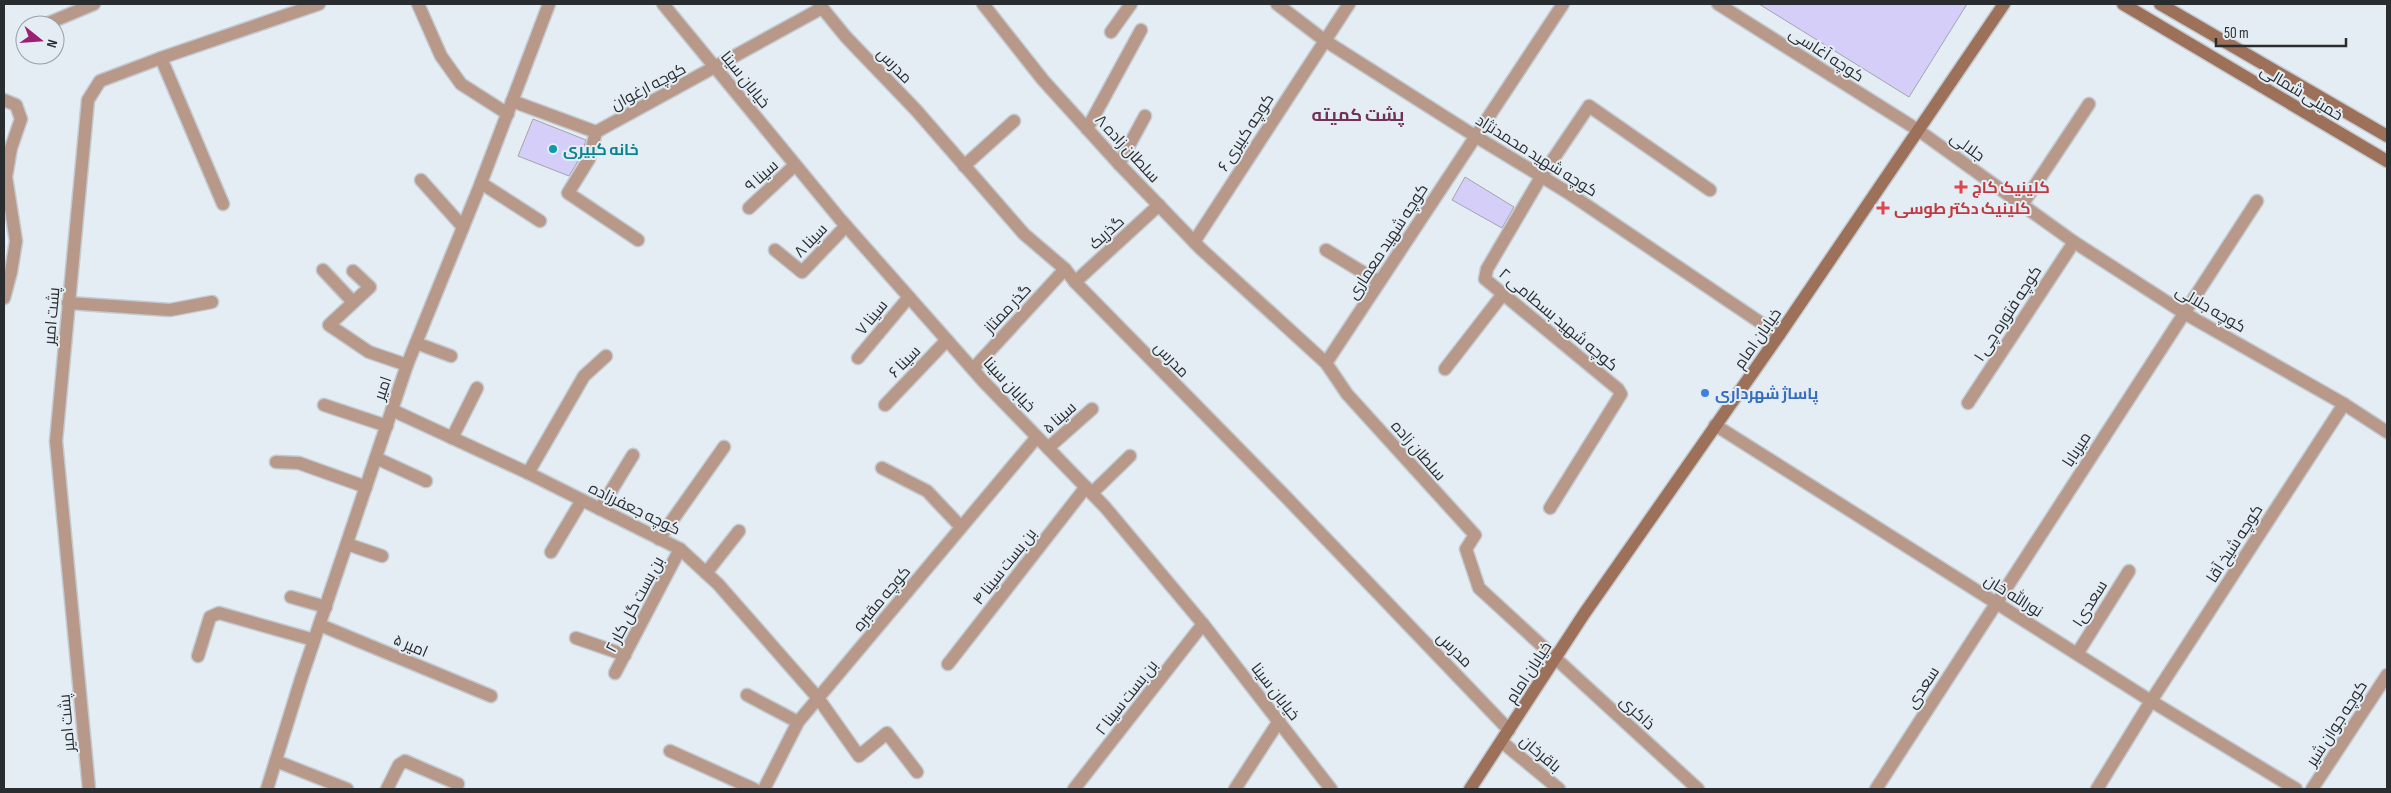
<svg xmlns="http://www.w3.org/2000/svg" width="2391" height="793" font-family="'Sofia Sans Condensed',Cairo,sans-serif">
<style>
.building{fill:#d4cef9;stroke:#a4a3ad}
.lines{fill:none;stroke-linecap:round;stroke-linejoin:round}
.minor-casing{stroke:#c3cad1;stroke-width:15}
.tertiary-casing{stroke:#c3cad1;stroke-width:15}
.secondary-casing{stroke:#c3cad1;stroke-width:15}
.minor{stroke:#b89989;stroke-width:12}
.tertiary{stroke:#b89989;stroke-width:12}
.secondary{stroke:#9d7159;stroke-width:12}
.culture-dot{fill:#0f9aa8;stroke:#e4edf4;stroke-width:2}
.health-dot{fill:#e0444e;stroke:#e4edf4;stroke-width:2}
.shop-dot{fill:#3f7fe0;stroke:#e4edf4;stroke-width:2}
.labels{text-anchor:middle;stroke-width:4;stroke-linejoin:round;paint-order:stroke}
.street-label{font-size:16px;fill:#2a2d30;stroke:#e4edf4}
.culture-label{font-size:16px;font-weight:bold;fill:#0d838f;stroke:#e4edf4;text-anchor:start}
.health-label{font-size:16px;font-weight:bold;fill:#be3a42;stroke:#e4edf4;text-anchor:start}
.shop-label{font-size:16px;font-weight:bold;fill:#366cbe;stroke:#e4edf4;text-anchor:start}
.neighbourhood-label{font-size:18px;font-weight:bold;fill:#703257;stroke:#e4edf4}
</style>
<rect width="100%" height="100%" fill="#e4edf4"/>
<g class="building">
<polygon points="1759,4 1967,4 1909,97"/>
<polygon points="533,119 586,140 581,156 569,176 518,156"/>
<polygon points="1465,177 1514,207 1502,228 1452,200"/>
</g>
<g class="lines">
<g class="minor-casing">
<g id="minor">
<polyline points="418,4 441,56 461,84 508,114"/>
<polyline points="819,4 846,37 916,110 1024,234 1065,269 1075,282 1285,496 1509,730"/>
<polyline points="983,4 1043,80 1119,164 1201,249 1326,363 1347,394 1475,535 1466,549 1479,588 1698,789"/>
<polyline points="1277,4 1324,40 1475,136 1567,192 1779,335"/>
<polyline points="1718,4 1918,130 2074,242 2184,313 2344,404 2387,432"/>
<polyline points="44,25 94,4"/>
<polyline points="1111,32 1131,4"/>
<polyline points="161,58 223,204"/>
<polyline points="4,100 16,105 21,119 11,148 6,177 16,241 11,272 4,298"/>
<polyline points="512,101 596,132"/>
<polyline points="1087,129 1141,30"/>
<polyline points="596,132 822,8"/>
<polyline points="596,132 589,159 568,193 638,240"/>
<polyline points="1119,164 1145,116"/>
<polyline points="964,166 1014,121"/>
<polyline points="421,180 463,227"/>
<polyline points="481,183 540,221"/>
<polyline points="2022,205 2089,104"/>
<polyline points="749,208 795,165"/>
<polyline points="1194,242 1349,4"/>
<polyline points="775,250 802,272 846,226"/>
<polyline points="1326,250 1379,282"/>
<polyline points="323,270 353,302"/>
<polyline points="353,271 370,287 329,325 369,352 407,365"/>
<polyline points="1075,282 1159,205"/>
<polyline points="68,303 170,310 212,302"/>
<polyline points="416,343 451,356"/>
<polyline points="858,358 909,297"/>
<polyline points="1326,363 1563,4"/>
<polyline points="973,369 1065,269"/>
<polyline points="1445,369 1503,294"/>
<polyline points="1968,403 2074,242"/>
<polyline points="324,405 387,426"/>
<polyline points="885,405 947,340"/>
<polyline points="392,410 528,473 680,549 718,584 818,698 859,756 887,733 917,772"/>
<polyline points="1715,425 2151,701 2296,789"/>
<polyline points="452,438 477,388"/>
<polyline points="1048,448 1092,409"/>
<polyline points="376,458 426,481"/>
<polyline points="276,462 299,463 366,487"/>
<polyline points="882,468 927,491 961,527"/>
<polyline points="528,473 584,376 606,356"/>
<polyline points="1092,493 1130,456"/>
<polyline points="1550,508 1621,394 1618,389 1485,279 1487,269 1541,177 1589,106 1710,190"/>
<polyline points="600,509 633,455"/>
<polyline points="659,539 724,447"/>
<polyline points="347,544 382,556"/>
<polyline points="551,552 582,500"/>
<polyline points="706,573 739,531"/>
<polyline points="291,597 326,607"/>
<polyline points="320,625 491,696"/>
<polyline points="576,638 625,655"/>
<polyline points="2077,654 2129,571"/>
<polyline points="198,656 210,617 219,613 314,640"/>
<polyline points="948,664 1086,487"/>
<polyline points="615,673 680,549"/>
<polyline points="747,695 798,722"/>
<polyline points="1502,742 1559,789"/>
<polyline points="670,751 754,789"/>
<polyline points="276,761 347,789"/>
<polyline points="89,789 56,441 88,100 100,81 161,58 319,4"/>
<polyline points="267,789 301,679 407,365 481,183 549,4"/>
<polyline points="387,789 399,765 405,761 458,784"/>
<polyline points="764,789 798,722 1037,437"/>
<polyline points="1074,789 1203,624"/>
<polyline points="1235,789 1279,721"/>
<polyline points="1876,789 2257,201"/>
<polyline points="2097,789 2151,701 2344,404"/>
<polyline points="2312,789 2387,675"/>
</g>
</g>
<g class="tertiary-casing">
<polyline id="tertiary" points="663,4 840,219 984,382 1105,507 1203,624 1331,789"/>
</g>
<g class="secondary-casing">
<g id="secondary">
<polyline points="2123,4 2387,161"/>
<polyline points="2160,4 2387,136"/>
<polyline points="1470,789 1584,614 1779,335 2004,4"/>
</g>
</g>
<use href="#minor" class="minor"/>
<use href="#tertiary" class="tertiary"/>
<use href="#secondary" class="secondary"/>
</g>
<circle class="culture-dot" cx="553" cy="149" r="5"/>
<g class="health-dot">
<path d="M1958.5 179.5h5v5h5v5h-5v5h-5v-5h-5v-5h5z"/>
<path d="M1880.5 200.5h5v5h5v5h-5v5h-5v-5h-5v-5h5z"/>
</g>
<circle class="shop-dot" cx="1705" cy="393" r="5"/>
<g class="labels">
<g class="street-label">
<text transform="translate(1827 54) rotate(33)" y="6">کوچه آغاسی</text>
<text transform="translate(895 65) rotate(46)" y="6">مدرس</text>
<text transform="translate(746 79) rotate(51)" y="6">خیابان سینا</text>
<text transform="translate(648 86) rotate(-28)" y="6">کوچه ارغوان</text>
<text transform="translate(2302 92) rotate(31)" y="6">خمینی شمالی</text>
<text transform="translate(1245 132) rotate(-57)" y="6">کوچه کبیری ۶</text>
<text transform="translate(1968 146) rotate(36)" y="6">جلالی</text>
<text transform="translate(1128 148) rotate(47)" y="6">سلطان زاده ۸</text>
<text transform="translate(1537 155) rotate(32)" y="6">کوچه شهید محمدنژاد</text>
<text transform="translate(761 175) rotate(-42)" y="6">سینا ۹</text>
<text transform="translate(1106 232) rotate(-42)" y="6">گذریک</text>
<text transform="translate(810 240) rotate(-46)" y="6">سینا ۸</text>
<text transform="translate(1387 241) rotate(-57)" y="6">کوچه شهید معماری</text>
<text transform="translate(1007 308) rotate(-47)" y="6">گذر ممتاز</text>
<text transform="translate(2211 308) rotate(30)" y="6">کوچه جلالی</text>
<text transform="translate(2007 313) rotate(-57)" y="6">کوچه فتوره چی ۱</text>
<text transform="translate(51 316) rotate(-85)" y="6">پشت امیر</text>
<text transform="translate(871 317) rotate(-51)" y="6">سینا ۷</text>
<text transform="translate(1559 319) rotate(40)" y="6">کوچه شهید بسطامی ۲</text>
<text transform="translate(1757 338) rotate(-55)" y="6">خیابان امام</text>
<text transform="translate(1172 359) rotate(46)" y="6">مدرس</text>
<text transform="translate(904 361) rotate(-46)" y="6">سینا ۶</text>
<text transform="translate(1010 384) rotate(47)" y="6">خیابان سینا</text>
<text transform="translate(382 388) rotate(-71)" y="6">امیر</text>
<text transform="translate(1059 417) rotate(-42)" y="6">سینا ۵</text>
<text transform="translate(2076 449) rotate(-57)" y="6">میربابا</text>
<text transform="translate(1419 450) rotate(49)" y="6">سلطان زاده</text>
<text transform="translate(635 508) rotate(26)" y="6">کوچه جعفرزاده</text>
<text transform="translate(2234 543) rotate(-57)" y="6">کوچه شیخ آقا</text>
<text transform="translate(1004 566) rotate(-52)" y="6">بن بست سینا ۴</text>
<text transform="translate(2014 595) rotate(32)" y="6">نورالله خان</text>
<text transform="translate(881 598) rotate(-50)" y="6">کوچه مقبره</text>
<text transform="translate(2089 603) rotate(-58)" y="6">سعدی۱</text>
<text transform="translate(634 604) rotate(-62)" y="6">بن بست گل کار ۲</text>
<text transform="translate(411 645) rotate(23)" y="6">امیر ۵</text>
<text transform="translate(1455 649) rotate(45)" y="6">مدرس</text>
<text transform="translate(1528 672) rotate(-57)" y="6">خیابان امام</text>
<text transform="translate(1922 687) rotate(-57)" y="6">سعدی</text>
<text transform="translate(1276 691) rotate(52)" y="6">خیابان سینا</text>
<text transform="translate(1126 697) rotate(-52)" y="6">بن بست سینا ۲</text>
<text transform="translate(1638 712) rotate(43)" y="6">ذاکری</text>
<text transform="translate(66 723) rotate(-95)" y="6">پشت امیر</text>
<text transform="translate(2336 723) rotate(-57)" y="6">کوچه جوان شیر</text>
<text transform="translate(1541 753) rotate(40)" y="6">باقرخان</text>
</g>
<g class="culture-label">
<text x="563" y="155">خانه کبیری</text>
</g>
<g class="health-label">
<text x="1972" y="193">کلینیک کاج</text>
<text x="1894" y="214">کلینیک دکتر طوسی</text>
</g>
<g class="shop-label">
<text x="1715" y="399">پاساژ شهرداری</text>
</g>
<g class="neighbourhood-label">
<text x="1358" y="121">پشت کمیته</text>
</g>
</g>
<rect width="2391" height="793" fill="none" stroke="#2a2d30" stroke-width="10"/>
<g transform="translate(40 40) rotate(107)"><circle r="24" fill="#e4edf4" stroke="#9aa0a6"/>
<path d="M0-4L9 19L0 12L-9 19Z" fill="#9d1f73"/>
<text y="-8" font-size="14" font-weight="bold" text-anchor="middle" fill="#2a2d30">N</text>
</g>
<path d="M2216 38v8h130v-8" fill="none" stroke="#2a2d30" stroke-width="2.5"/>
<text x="2224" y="38" font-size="15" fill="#2a2d30" stroke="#e4edf4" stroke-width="4" paint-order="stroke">50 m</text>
</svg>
